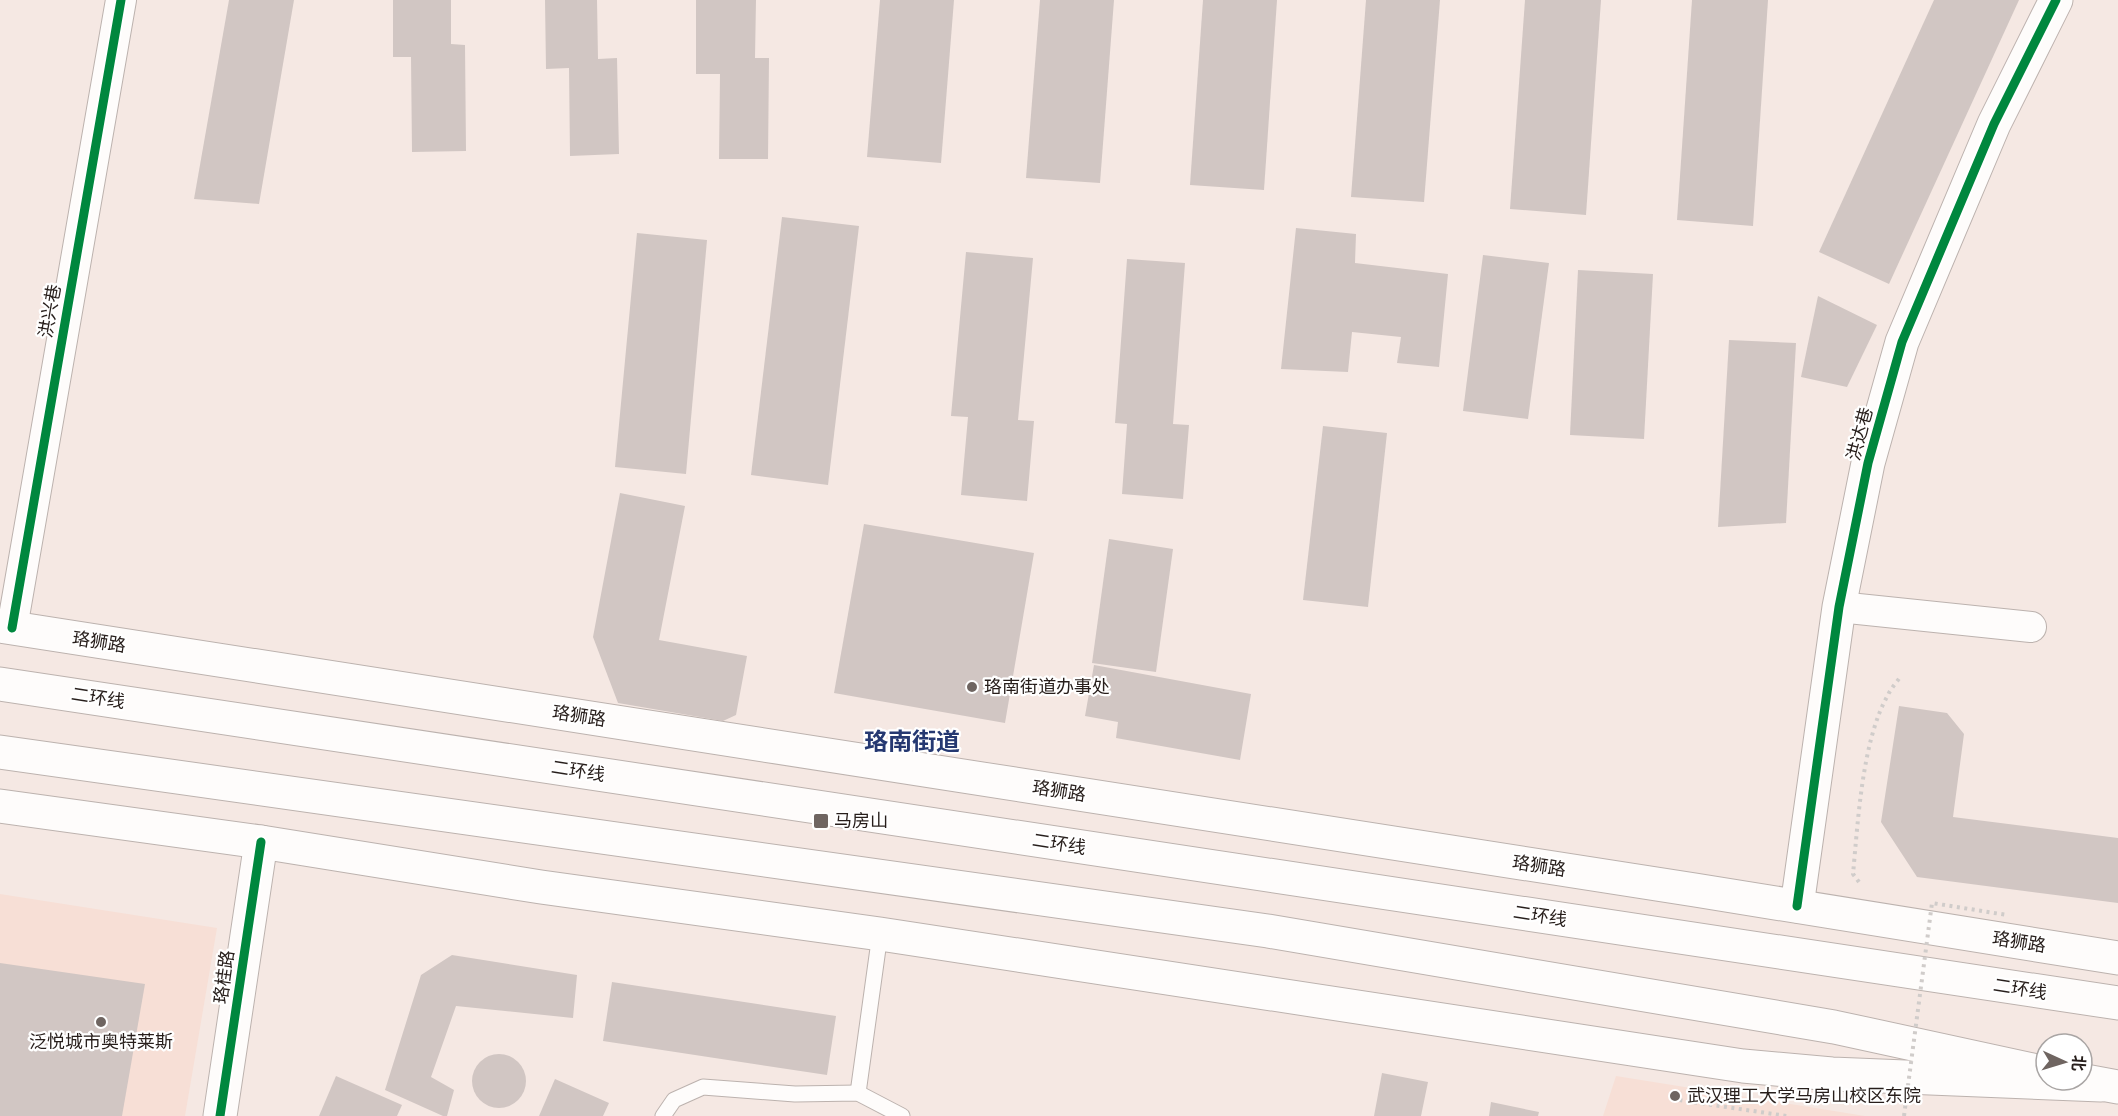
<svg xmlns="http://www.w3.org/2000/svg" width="2118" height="1116" font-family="Inter,'Noto Sans SC',sans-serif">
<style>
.built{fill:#f7dfd6}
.building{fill:#d1c6c3}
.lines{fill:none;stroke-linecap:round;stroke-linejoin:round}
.service-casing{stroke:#bcb2ae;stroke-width:17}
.minor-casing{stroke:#bcb2ae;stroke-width:32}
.tertiary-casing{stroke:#bcb2ae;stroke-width:35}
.primary-casing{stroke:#bcb2ae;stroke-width:35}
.trunk-casing{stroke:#bcb2ae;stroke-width:35}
.path{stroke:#d0ccca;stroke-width:4;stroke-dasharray:3 4.5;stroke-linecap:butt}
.service{stroke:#fefcfb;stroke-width:15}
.minor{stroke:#fefcfb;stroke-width:30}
.tertiary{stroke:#fefcfb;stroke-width:33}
.primary{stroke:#fefcfb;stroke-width:33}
.trunk{stroke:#fefcfb;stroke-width:33}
.path-bridge{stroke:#d0ccca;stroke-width:4;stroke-dasharray:3 4.5;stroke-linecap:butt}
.cycleway-casing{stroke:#fff;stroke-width:13}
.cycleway{stroke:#00873e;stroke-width:9}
.poi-dot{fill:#6f6561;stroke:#fff;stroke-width:2}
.labels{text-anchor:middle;stroke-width:4.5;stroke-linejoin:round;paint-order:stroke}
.street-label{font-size:18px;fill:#271e1b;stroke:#fff}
.poi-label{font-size:18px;fill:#271e1b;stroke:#fff;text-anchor:start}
.district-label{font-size:24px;font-weight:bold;fill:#253871;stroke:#fff}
</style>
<rect width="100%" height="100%" fill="#f5e8e3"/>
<g class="built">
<polygon points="0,894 217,928 185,1116 0,1116"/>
<polygon points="1616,1076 1865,1116 1603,1116"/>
</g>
<g class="building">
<polygon points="229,0 294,0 259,204 194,199"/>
<polygon points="393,0 451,0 451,44 465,45 466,151 412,152 411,57 393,57"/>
<polygon points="545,0 597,0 598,59 617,58 619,154 570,156 569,68 546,69"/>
<polygon points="696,0 756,0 755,58 769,58 768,159 719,159 720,74 696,74"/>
<polygon points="880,0 954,0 941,163 867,157"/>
<polygon points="1040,0 1114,0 1100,183 1026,178"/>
<polygon points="1203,0 1277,0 1264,190 1190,185"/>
<polygon points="1366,0 1440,0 1424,202 1351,197"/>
<polygon points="1525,0 1601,0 1586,215 1510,209"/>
<polygon points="1692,0 1768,0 1753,226 1677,220"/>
<polygon points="1934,0 2019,0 1889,284 1819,252"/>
<polygon points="782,217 859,226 828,485 751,475"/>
<polygon points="1296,228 1356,234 1355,263 1448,274 1439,367 1397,363 1401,337 1352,332 1348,372 1281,369"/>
<polygon points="637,233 707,240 686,474 615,467"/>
<polygon points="966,252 1033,258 1018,420 1034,421 1027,501 961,495 968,417 951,416"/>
<polygon points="1483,255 1549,263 1528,419 1463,411"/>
<polygon points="1127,259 1185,263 1173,424 1189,425 1183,499 1122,494 1127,424 1115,423"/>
<polygon points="1578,270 1653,274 1644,439 1570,435"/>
<polygon points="1818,296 1877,325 1847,387 1801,377"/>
<polygon points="1729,340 1796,343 1786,523 1718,527"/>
<polygon points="1323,426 1387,433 1368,607 1303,600"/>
<polygon points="620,493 685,506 659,640 747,656 736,715 723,721 618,703 593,637"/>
<polygon points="864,524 1034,553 1005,723 834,693"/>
<polygon points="1109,539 1173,549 1156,672 1092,663"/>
<polygon points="1094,665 1251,694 1240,760 1116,738 1118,722 1085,716"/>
<polygon points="1899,706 1947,713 1964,734 1953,817 2118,838 2118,903 1917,877 1881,822"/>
<polygon points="452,955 577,975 573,1018 456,1006 431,1077 454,1090 447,1116 443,1116 385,1090 421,975"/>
<polygon points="0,963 145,984 122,1116 0,1116"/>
<polygon points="612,982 836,1016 827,1075 603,1041"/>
<circle cx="499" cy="1081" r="27"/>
<polygon points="1382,1073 1428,1082 1421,1116 1374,1116"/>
<polygon points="336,1076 402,1105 397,1116 319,1116"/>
<polygon points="555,1079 609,1103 603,1116 539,1116"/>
<polygon points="1491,1102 1539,1112 1538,1116 1489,1116"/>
</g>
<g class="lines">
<g class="service-casing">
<g id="service">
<polyline points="858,1093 880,934"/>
<polyline points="663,1116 674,1100 703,1087 795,1094 858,1093 902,1116"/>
</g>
</g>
<g class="minor-casing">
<g id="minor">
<polyline points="1839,607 2031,627"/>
<polyline points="12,628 121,0"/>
</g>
</g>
<g class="tertiary-casing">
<g id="tertiary">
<polyline points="1797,906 1839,607 1868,463 1902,342 1994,124 2056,0"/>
<polyline points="220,1116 261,842"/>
</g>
</g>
<g class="primary-casing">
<g id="primary">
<polyline points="0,626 1695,890 2118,958"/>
<polyline points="0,806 261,842 541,887 880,934 1743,1066 1832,1074 2101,1085"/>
</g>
</g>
<g class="trunk-casing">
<g id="trunk">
<polyline points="0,684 2118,1003"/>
<polyline points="0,752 1268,931 1834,1027 2046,1073"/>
<polyline points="2080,1080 2118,1087"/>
</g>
</g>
<g class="path">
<path d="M1859 882 1853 874C1858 822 1862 740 1888 695 1891 688 1897 682 1901 676"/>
<polyline points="1672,1099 1787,1116"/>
</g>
<use href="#service" class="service"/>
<use href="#minor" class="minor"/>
<use href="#tertiary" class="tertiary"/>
<use href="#primary" class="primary"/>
<use href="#trunk" class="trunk"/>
<polyline class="path-bridge" points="1904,1116 1932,903 2007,915"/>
<g class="cycleway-casing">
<g id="cycleway">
<polyline points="12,628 121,0"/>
<polyline points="1797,906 1839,607 1868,463 1902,342 1994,124 2056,0"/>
<polyline points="220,1116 261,842"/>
</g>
</g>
<use href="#cycleway" class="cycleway"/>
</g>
<g class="poi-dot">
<circle cx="972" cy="687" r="6"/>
<rect x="813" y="813" width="16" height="16" rx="3"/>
<circle cx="101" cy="1022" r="6"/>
<circle cx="1675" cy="1096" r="6"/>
</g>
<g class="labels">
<g class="street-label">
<text transform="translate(50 311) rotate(-80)" y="6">洪兴巷</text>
<text transform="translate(1860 434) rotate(-75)" y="6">洪达巷</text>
<text transform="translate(99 642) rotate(9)" y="6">珞狮路</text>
<text transform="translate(98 698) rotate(9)" y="6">二环线</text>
<text transform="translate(579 716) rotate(9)" y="6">珞狮路</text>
<text transform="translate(578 771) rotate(9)" y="6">二环线</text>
<text transform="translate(1059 791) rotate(9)" y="6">珞狮路</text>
<text transform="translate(1059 844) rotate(9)" y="6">二环线</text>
<text transform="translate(1539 866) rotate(9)" y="6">珞狮路</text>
<text transform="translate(1540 916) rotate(9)" y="6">二环线</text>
<text transform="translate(2019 942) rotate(9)" y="6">珞狮路</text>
<text transform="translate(224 977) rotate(-82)" y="6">珞桂路</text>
<text transform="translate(2020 989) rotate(9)" y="6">二环线</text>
</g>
<g class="poi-label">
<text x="984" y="693">珞南街道办事处</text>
<text x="834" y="827">马房山</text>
<text x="101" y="1048" text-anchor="middle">泛悦城市奥特莱斯</text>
<text x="1687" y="1102">武汉理工大学马房山校区东院</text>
</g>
<g class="district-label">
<text x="912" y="750">珞南街道</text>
</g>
</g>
<g transform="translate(2064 1062) rotate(94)"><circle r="28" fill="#ffffff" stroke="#a9a5a4" stroke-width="1.5"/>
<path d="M0-4.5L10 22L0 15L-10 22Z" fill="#6f6561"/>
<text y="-9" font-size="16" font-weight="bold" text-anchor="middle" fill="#271e1b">北</text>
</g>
</svg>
